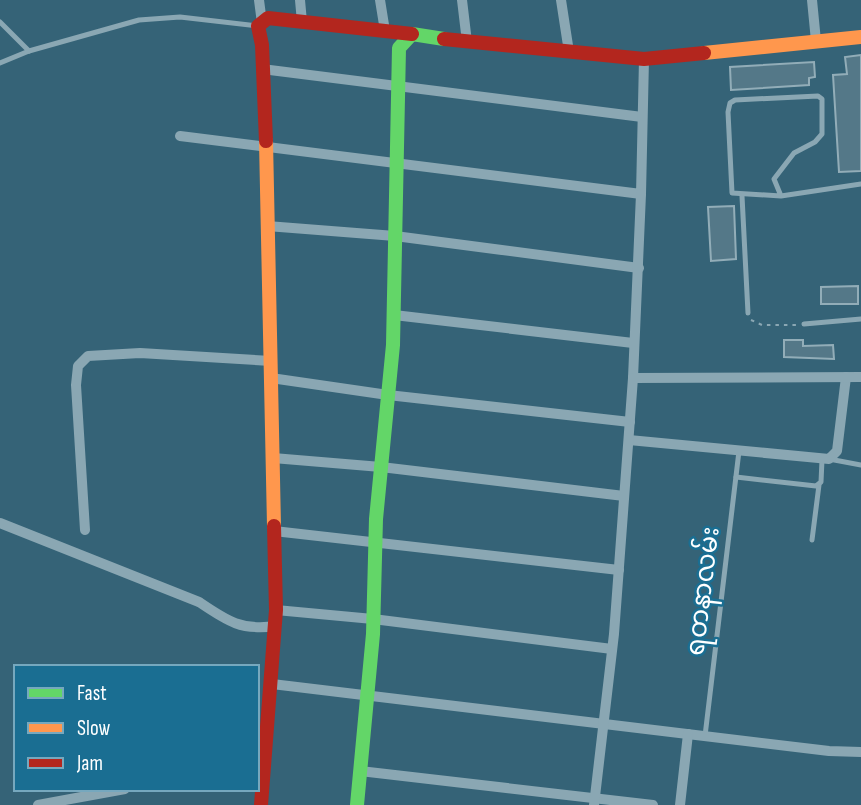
<svg xmlns="http://www.w3.org/2000/svg" width="861" height="805" font-family="'Sofia Sans Condensed','Noto Sans Myanmar',sans-serif">
<style>
.building{fill:#547888;stroke:#92adb8;stroke-width:2}
.lines{fill:none;stroke-linecap:round;stroke-linejoin:round}
.path{stroke:#8aa7b3;stroke-width:2;stroke-dasharray:3.5 5;stroke-linecap:butt}
.lane{stroke:#8aa7b3;stroke-width:5}
.street{stroke:#8aa7b3;stroke-width:10}
.fast{stroke:#63d668;stroke-width:14}
.slow{stroke:#ff974d;stroke-width:14}
.jam{stroke:#b3261e;stroke-width:14}
.labels{text-anchor:middle;stroke-width:5;stroke-linejoin:round;paint-order:stroke}
.street-label{font-size:26px;fill:#fff;stroke:#1a6e92}
</style>
<rect width="100%" height="100%" fill="#356377"/>
<g class="building">
<polygon points="861,55 861,171 839,172 833,75 847,74 845,57"/>
<polygon points="814,62 815,77 809,78 809,85 731,90 730,67"/>
<polygon points="734,206 736,259 711,261 708,207"/>
<polygon points="858,286 858,304 821,304 821,287"/>
<polygon points="784,340 803,340 803,346 833,345 834,359 784,357"/>
</g>
<g class="lines">
<polyline class="path" points="751,320 762,325 796,325"/>
<g class="lane">
<polyline points="0,22 29,51"/>
<polyline points="0,63 29,51 139,20 180,17 258,26"/>
<polyline points="742,196 748,313"/>
<polyline points="781,196 774,179 794,153 815,142 822,134 822,99 818,96 735,100 730,103 728,112 732,193 781,196 861,184"/>
<polyline points="804,324 861,319"/>
<polyline points="829,459 861,465"/>
<polyline points="736,477 816,486 821,482 822,460"/>
<polyline points="812,540 819,485"/>
<polyline points="705,736 739,451"/>
</g>
<g class="street">
<polyline points="259,0 262,23"/>
<polyline points="300,0 302,22"/>
<polyline points="380,0 385,31"/>
<polyline points="462,0 467,42"/>
<polyline points="561,0 569,52"/>
<polyline points="812,0 816,41"/>
<polyline points="262,69 642,117"/>
<polyline points="180,136 641,194 644,59"/>
<polyline points="267,226 395,236 639,268"/>
<polyline points="394,315 633,343"/>
<polyline points="271,378 388,395 630,422"/>
<polyline points="633,378 641,194"/>
<polyline points="629,440 829,459 837,451 846,377"/>
<polyline points="273,458 381,467 624,496"/>
<path d="M0 523 199 602C227 621 241 631 276 626"/>
<polyline points="85,530 76,385 78,366 88,356 140,353 271,361"/>
<polyline points="274,531 619,570"/>
<polyline points="276,610 373,619 612,649"/>
<polyline points="272,684 829,751 861,752"/>
<polyline points="360,771 653,805"/>
<polyline points="38,805 125,789"/>
<polyline points="594,805 614,634 633,378 861,377"/>
<polyline points="680,805 688,734"/>
</g>
<polyline class="fast" points="357,805 373,634 376,519 393,345 399,48 412,34 444,39"/>
<g class="slow">
<polyline points="704,53 861,37"/>
<polyline points="266,141 274,526"/>
</g>
<g class="jam">
<polyline points="444,39 644,59 704,53"/>
<polyline points="266,141 262,45 258,26 268,18 412,34"/>
<polyline points="261,805 276,610 274,526"/>
</g>
</g>
<g class="labels">
<g class="street-label">
<text transform="translate(702 591) rotate(-83)" y="9">ရတနာလမ်း</text>
</g>
</g>
<rect x="14" y="665" width="245" height="126" fill="#1a6e92" stroke="#76a8be" stroke-width="2"/>
<rect x="28" y="688" width="35" height="10" fill="#63d668" stroke="#76a8be" stroke-width="2"/>
<text x="77" y="700" font-size="21" fill="#ffffff">Fast</text>
<rect x="28" y="723" width="35" height="10" fill="#ff974d" stroke="#76a8be" stroke-width="2"/>
<text x="77" y="735" font-size="21" fill="#ffffff">Slow</text>
<rect x="28" y="758" width="35" height="10" fill="#b3261e" stroke="#76a8be" stroke-width="2"/>
<text x="77" y="770" font-size="21" fill="#ffffff">Jam</text>
</svg>
